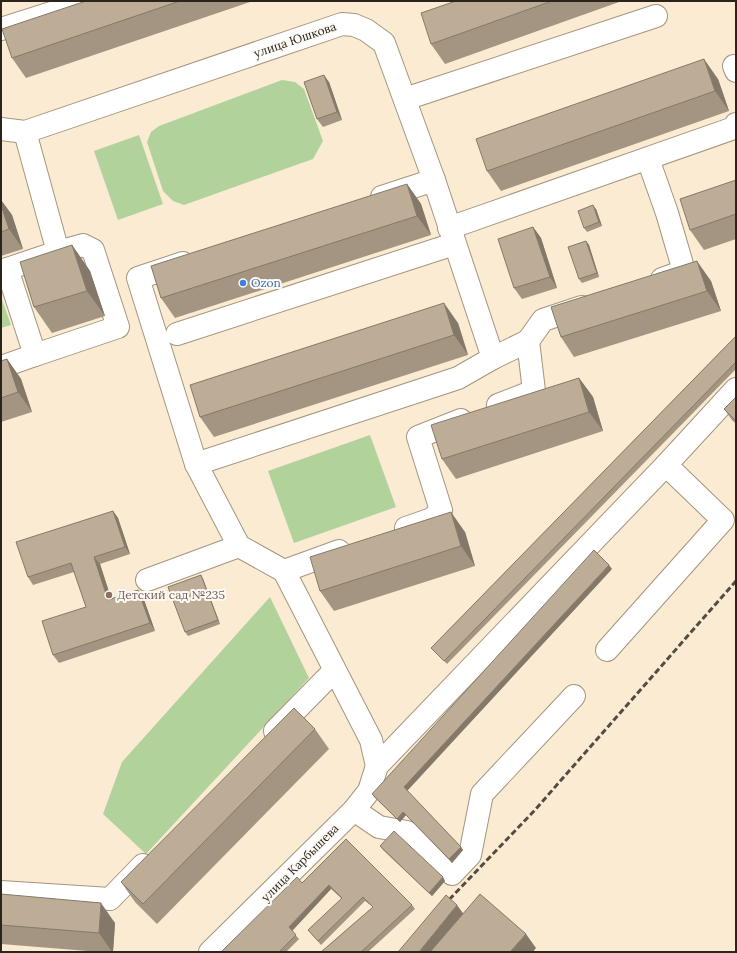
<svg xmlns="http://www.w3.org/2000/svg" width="737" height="953" font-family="Lora,serif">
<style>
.green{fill:#b2d29c}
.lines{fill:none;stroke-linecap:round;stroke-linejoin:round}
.minor-casing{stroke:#a4957e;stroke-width:24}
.minor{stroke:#fff;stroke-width:22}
.rail{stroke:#544c40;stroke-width:3;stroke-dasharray:6 3;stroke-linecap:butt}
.wall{fill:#a39581}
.shaded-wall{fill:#847969}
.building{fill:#bdad96;stroke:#847969}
.shop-dot{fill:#3f7fe0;stroke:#fdfaf5;stroke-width:1.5}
.education-dot{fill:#8d6e63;stroke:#fdfaf5;stroke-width:1.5}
.labels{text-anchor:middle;stroke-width:4;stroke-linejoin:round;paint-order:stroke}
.street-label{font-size:12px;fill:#2a241b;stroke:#fdfaf5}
.shop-label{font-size:12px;fill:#366cbe;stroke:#fdfaf5;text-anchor:start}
.education-label{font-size:12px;fill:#785e54;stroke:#fdfaf5;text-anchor:start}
</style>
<rect width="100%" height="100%" fill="#fbebd2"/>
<g class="green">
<polygon points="282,80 295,82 304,89 323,141 313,159 184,205 173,201 163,191 147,142 151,132 159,126"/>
<polygon points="139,135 163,204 118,220 94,151"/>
<polygon points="1,297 11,325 1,328"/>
<polygon points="370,435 396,507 294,543 268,471"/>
<polygon points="270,597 309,678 146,854 103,814 122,762"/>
</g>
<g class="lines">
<g class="minor-casing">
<g id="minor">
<polyline points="1,29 89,1"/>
<polyline points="734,66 736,71"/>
<polyline points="405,99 656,16"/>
<polyline points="1,129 25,132 342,24 354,25 366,30 384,43 434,180 493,358"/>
<polyline points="648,159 667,213 684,271 662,279"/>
<polyline points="382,197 434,180"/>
<polyline points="449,228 734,128 736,124"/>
<polyline points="183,263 138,278 196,464 239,546 284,571 371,740 377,766"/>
<polyline points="1,271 58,252 25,132"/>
<polyline points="177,334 454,244"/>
<polyline points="528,341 543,320 582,307"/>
<polyline points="35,355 118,327 93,250 83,245 58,252"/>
<polyline points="1,367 35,355 7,269"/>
<polyline points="196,464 458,378 493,358 528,341 534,391 498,405"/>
<polyline points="406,528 432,519 441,510 418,437 461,420"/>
<polyline points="284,571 339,551"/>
<polyline points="147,580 239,546"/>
<polyline points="607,650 723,520 666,465"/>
<polyline points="275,731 334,671"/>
<polyline points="354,810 379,827 407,832 452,874 470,855 482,794 574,696"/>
<polyline points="1,892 110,899 143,865"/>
<polyline points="210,952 354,810 369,791 377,766 666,465 736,389"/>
</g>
</g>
<use href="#minor" class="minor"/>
<polyline class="rail" points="443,906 534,811 736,581"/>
</g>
<g class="wall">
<polygon points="86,1 253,1 26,78 12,58"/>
<polygon points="456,1 622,1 445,64 431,44"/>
<polygon points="718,79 729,111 501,191 487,171"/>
<polygon points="329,82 342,120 323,127 317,119"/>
<polygon points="736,180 736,239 704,250 690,230"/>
<polygon points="407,184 421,204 431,235 175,318 161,298"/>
<polygon points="1,200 12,215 23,249 1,256"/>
<polygon points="596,209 602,226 587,232 584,228"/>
<polygon points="533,227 541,238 557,288 522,299 514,288"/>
<polygon points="586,241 589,245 599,277 582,283 579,279"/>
<polygon points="72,245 90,271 105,316 52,333 34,307"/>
<polygon points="711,281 721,311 574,357 561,337"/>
<polygon points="458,323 468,355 214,437 200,417"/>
<polygon points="736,336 736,369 447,664 431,648"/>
<polygon points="7,359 21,379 32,412 1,422 1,361"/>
<polygon points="579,378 593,397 603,431 456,479 442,459"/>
<polygon points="736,397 736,424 732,420 724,409"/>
<polygon points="113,511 118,518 130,554 100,564 111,599 138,590 143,597 155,631 59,663 53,655 86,607 74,572 33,585 28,577"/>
<polygon points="465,532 475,566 334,611 320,591"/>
<polygon points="612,569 407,791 461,847 463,850 452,863 406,815 400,822 374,797 372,794"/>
<polygon points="203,579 220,624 188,636 185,632"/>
<polygon points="315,729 329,749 157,924 135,902 121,882"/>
<polygon points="346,839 412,905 415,909 368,952 321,952 373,907 365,901 321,945 308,930 342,899 331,889 292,931 299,939 286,952 221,952 302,883"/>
<polygon points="380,846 445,881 432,896 383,850"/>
<polygon points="1,894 115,923 113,952 100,952 1,944"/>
</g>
<g class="shaded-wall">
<polygon points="704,59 718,79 729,111 715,91"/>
<polygon points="324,75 329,82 342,120 337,112"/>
<polygon points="407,184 421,204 431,235 417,216"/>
<polygon points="1,200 12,215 23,249 9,229 1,205"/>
<polygon points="593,205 596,209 602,226 599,222"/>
<polygon points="533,227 541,238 557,288 550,277"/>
<polygon points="586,241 589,245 599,277 597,273"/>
<polygon points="72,245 90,271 105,316 87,291"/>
<polygon points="697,261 711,281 721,311 707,291"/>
<polygon points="444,303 458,323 468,355 454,335"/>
<polygon points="7,359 21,379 32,412 18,392"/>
<polygon points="579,378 593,397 603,431 589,412"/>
<polygon points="113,511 118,518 130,554 125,547"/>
<polygon points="451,512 465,532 475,566 461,546"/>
<polygon points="94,557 100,564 114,607 108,600"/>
<polygon points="609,565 612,569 407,791 404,787"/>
<polygon points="201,575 203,579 220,624 218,620"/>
<polygon points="138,590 143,597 155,631 150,623"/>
<polygon points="403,812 406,815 400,822 397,819"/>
<polygon points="461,847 463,850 452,863 449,859"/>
<polygon points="443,877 445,881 432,896 429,893"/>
<polygon points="329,885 331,889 292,931 289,927"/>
<polygon points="101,903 115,923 113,952 112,952 99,933"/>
<polygon points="457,905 465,916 436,952 419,952"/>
<polygon points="526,934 536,948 533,952 510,952"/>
</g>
<g class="building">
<polygon points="86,1 180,1 12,58 2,29"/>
<polygon points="456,1 552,1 431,44 421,13"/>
<polygon points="704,59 715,91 487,171 476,139"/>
<polygon points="324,75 337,112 317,119 304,82"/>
<polygon points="736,180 736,214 690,230 680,199"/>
<polygon points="407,184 417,216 161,298 151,266"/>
<polygon points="1,205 9,229 1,232"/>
<polygon points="593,205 599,222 584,228 578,211"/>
<polygon points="533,227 550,277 514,288 498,239"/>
<polygon points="586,241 597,273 579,279 568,247"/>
<polygon points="72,245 87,291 34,307 20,262"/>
<polygon points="697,261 707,291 561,337 551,307"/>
<polygon points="444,303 454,335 200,417 190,385"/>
<polygon points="736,336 736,362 444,661 431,648"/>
<polygon points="7,359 18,392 1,398 1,361"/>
<polygon points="579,378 589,412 442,459 431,425"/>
<polygon points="736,397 736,421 724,409"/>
<polygon points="113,511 125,547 94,557 108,600 138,590 150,623 53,655 42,621 86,607 71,563 28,577 16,542"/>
<polygon points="451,512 461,546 320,591 310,557"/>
<polygon points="594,550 609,565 404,787 461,847 449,859 403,812 397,819 372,794"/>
<polygon points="201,575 218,620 185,632 168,587"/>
<polygon points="294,708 315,729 143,904 121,882"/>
<polygon points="394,831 443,877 429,893 380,846"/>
<polygon points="346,839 412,905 361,952 321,952 373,907 363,897 318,941 308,930 342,898 329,885 289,927 296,935 279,952 221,952 297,877 302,883"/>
<polygon points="1,894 101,903 99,933 1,925"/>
<polygon points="480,894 526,934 510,952 430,952"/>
<polygon points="446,895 457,905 419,952 398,952"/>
</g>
<circle class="shop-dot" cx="243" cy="283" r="4"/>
<circle class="education-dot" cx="109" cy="595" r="4"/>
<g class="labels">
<g class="street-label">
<text transform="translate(295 40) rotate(-19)" y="4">улица Юшкова</text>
<text transform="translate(300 863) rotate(-45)" y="4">улица Карбышева</text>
</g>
<g class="shop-label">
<text x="251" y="287">Ozon</text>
</g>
<g class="education-label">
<text x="117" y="599">Детский сад №235</text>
</g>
</g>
<rect width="737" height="953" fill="none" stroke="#2a241b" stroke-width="4"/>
</svg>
